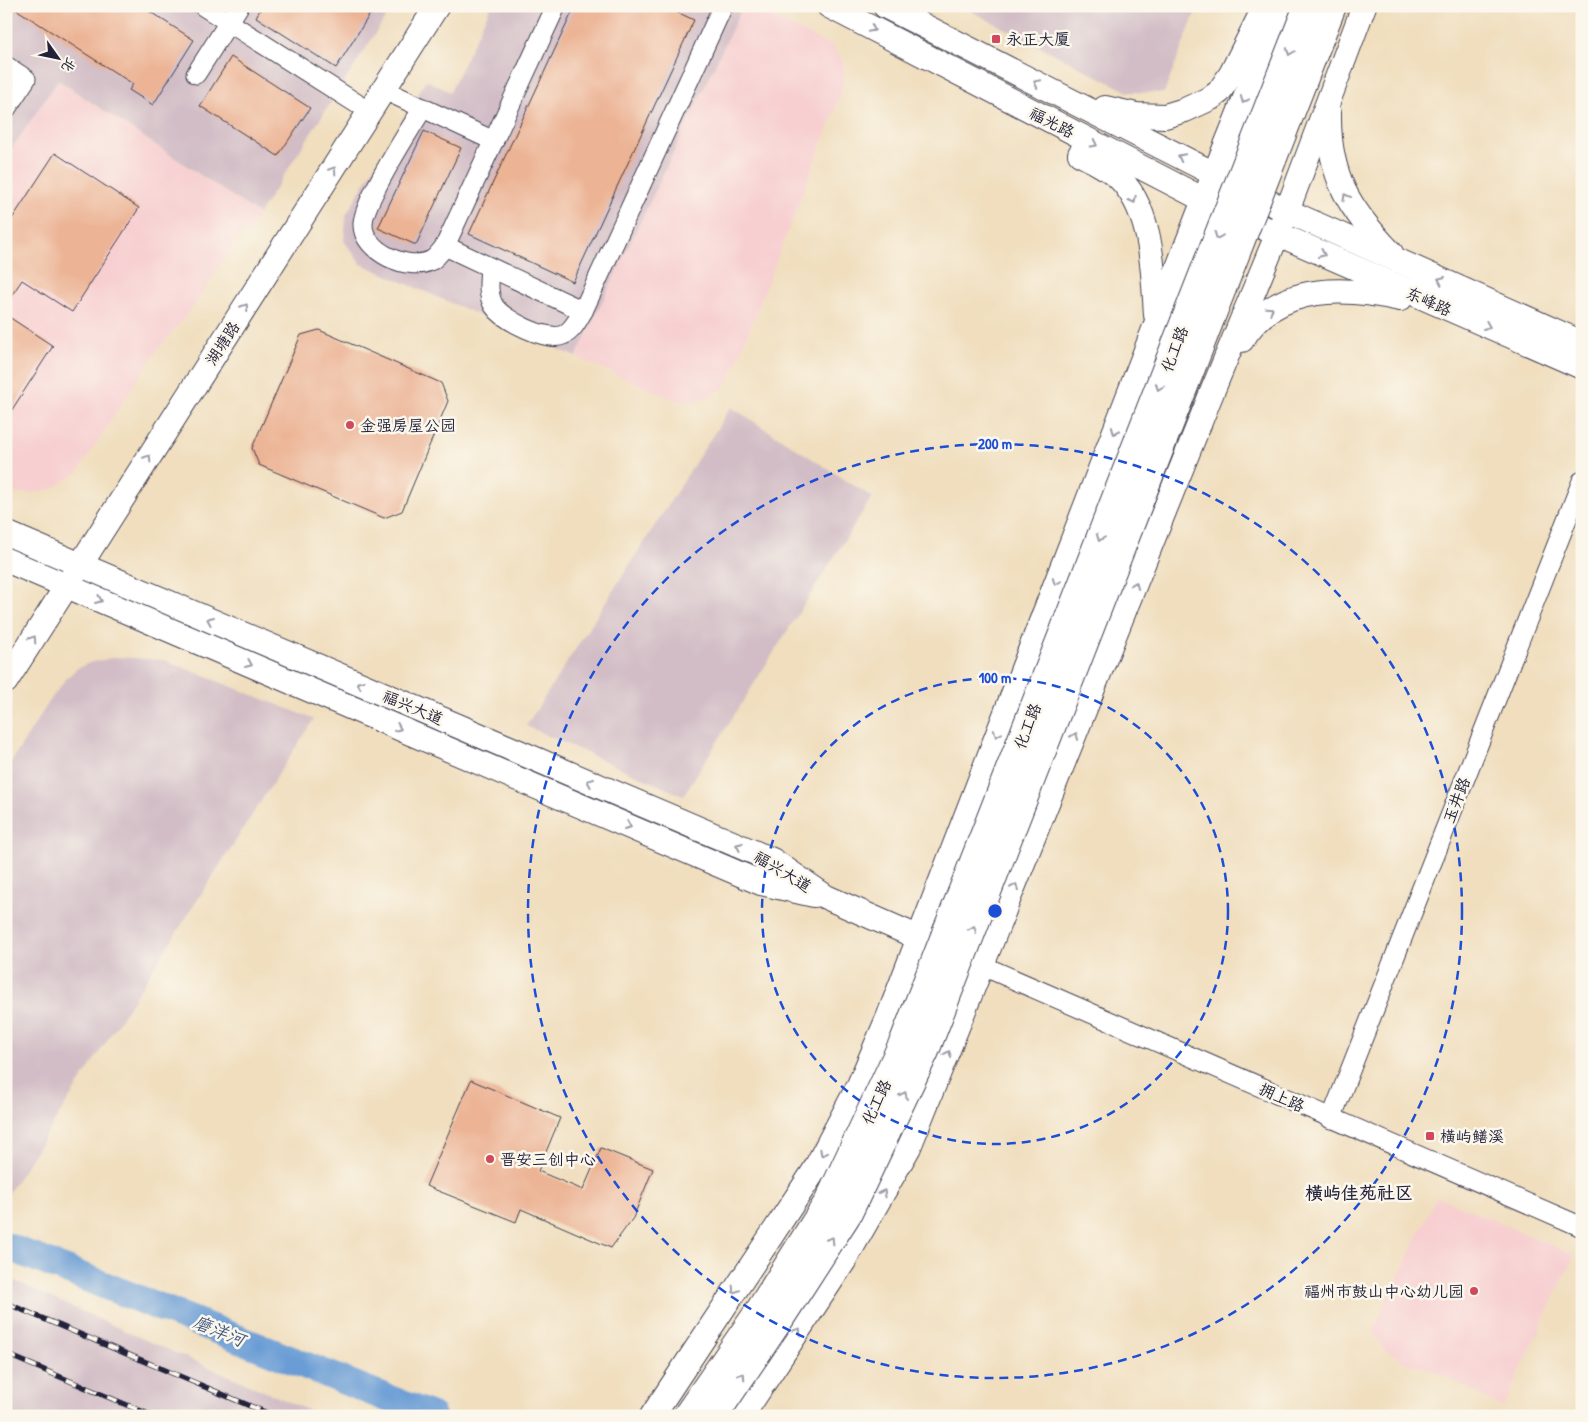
<svg xmlns="http://www.w3.org/2000/svg" width="1588" height="1422" font-family="'Patrick Hand','LXGW WenKai TC',sans-serif">
<style>
.built{fill:#f7cfd1}
.industrial{fill:#d2bdc6}
.lines{fill:none;stroke-linecap:round;stroke-linejoin:round}
.river{stroke:#6a9dd5;stroke-width:28}
.building{fill:#ecb394}
.minor-casing{stroke:#413e4f;stroke-width:21}
.major-casing{stroke:#413e4f;stroke-width:26}
.minor{stroke:#fff;stroke-width:19}
.major{stroke:#fff;stroke-width:24}
.rail-casing{stroke:#22223b;stroke-width:5.5}
.rail{stroke:#fbf7ec;stroke-width:4;stroke-dasharray:11;stroke-linecap:butt}
.highway-bridge-casing{stroke:#413e4f;stroke-width:30;stroke-linecap:butt}
.highway-bridge{stroke:#fff;stroke-width:28}
.oneway{stroke:#9c9ca7}
.ring{fill:none;stroke:#1d4ed8;stroke-width:2.5;stroke-dasharray:9 6}
.poi-dot{fill:#d1495b;stroke:#fbf7ec;stroke-width:2}
.labels{text-anchor:middle;stroke-width:5;stroke-linejoin:round;paint-order:stroke}
.poi-label{font-size:16px;fill:#22223b;stroke:#fbf7ec;text-anchor:start}
.street-label{font-size:16px;fill:#22223b;stroke:#fbf7ec}
.neighbourhood-label{font-size:18px;font-weight:bold;fill:#22223b;stroke:#fbf7ec}
.water-label{font-size:18px;font-style:italic;fill:#425980;stroke:#fbf7ec}
.centre{fill:#1d4ed8;stroke:#fbf7ec;stroke-width:2.5}
.ring-label{font-size:15px;text-anchor:middle;font-weight:bold;fill:#1d4ed8;stroke:#fbf7ec;stroke-width:5;stroke-linejoin:round;paint-order:stroke}
</style>
<rect width="100%" height="100%" fill="#fbf7ec"/>
<filter id="ink" filterUnits="userSpaceOnUse"><feTurbulence type="fractalNoise" baseFrequency=".02" numOctaves="2"/><feDisplacementMap in="SourceGraphic" scale="10" xChannelSelector="R" yChannelSelector="G"/><feConvolveMatrix kernelMatrix="1 2 1 2 8 2 1 2 1" color-interpolation-filters="sRGB"/></filter>
<filter id="wash" filterUnits="userSpaceOnUse"><feTurbulence type="fractalNoise" baseFrequency=".0096" numOctaves="4" result="noise"/><feDisplacementMap in="SourceGraphic" scale="20" xChannelSelector="R" yChannelSelector="G"/><feGaussianBlur stdDeviation="1.12" result="paint"/><feColorMatrix in="noise" values="0 0 0 0 0 0 0 0 0 0 0 0 0 0 0 0 0 1.4 0 .05"/><feComposite in="paint" operator="in"/></filter>
<g filter="url(#wash)">
<rect width="100%" height="100%" fill="#f0debe"/>
<g class="built">
<polygon points="743,6 750,6 832,46 843,62 844,79 838,102 731,377 723,388 709,397 693,401 677,401 576,357"/>
<polygon points="57,80 259,214 248,233 242,231 192,309 154,354 77,473 52,489 32,493 11,493 6,492 6,157"/>
<polygon points="1437,1196 1574,1255 1503,1408 1436,1371 1402,1361 1382,1347 1376,1338 1374,1328"/>
</g>
<g class="industrial">
<polygon points="6,6 393,6 259,214 58,80 6,157"/>
<polygon points="491,6 743,6 576,357 361,264 344,241 346,215 426,80 450,92"/>
<polygon points="961,6 1198,6 1164,93 1128,92"/>
<polygon points="731,407 872,497 683,796 526,726"/>
<polygon points="116,657 164,660 314,719 6,1197 6,770 51,699 67,678 76,669 89,663"/>
<polygon points="6,1277 134,1335 322,1416 6,1416"/>
</g>
<g class="lines">
<polyline class="river" points="6,1246 432,1416"/>
</g>
<g id="blocks">
<g class="building">
<polygon points="11,6 141,6 194,40 153,105 129,90 133,84"/>
<polygon points="262,6 375,6 336,68 256,17"/>
<polygon points="575,6 664,6 694,20 573,282 469,234"/>
<polygon points="231,57 310,108 278,156 200,106"/>
<polygon points="424,131 461,148 416,245 378,228"/>
<polygon points="55,153 139,208 72,312 22,280 6,304 6,228"/>
<polygon points="6,315 53,346 6,419"/>
<polygon points="319,330 441,383 448,401 402,511 384,518 259,465 252,448 301,335"/>
<polygon points="471,1080 560,1118 538,1171 583,1190 601,1148 653,1169 633,1218 611,1248 521,1209 516,1222 426,1186"/>
</g>
</g>
</g>
<g filter="url(#ink)">
<use href="#blocks" fill-opacity="0" stroke="#413e4f" stroke-width="1"/>
<g class="lines">
<g class="minor-casing">
<g id="minor">
<polyline points="203,6 356,103"/>
<polyline points="556,6 445,246 583,311 723,6"/>
<polyline points="6,66 26,79 6,109"/>
<polyline points="196,74 239,6"/>
<polyline points="384,90 494,141"/>
<path d="M423 108C410 129 363 202 363 224 362 251 409 273 432 260 437 257 441 251 445 246"/>
<path d="M490 268C489 280 487 295 494 306 503 320 547 342 563 335 573 331 578 319 583 311"/>
<polyline points="983,966 1582,1227"/>
<polyline points="1331,1119 1582,481"/>
</g>
</g>
<g class="major-casing">
<g id="major">
<polyline points="829,6 1218,207"/>
<polyline points="885,6 1287,211 1582,343"/>
<polyline points="1105,108 1136,115 1165,116 1185,110 1211,98 1219,92 1231,74 1265,6"/>
<path d="M1329 113C1328 176 1349 209 1391 253"/>
<path d="M1080 154C1092 160 1105 166 1116 175 1153 208 1153 271 1156 315"/>
<polyline points="1262,227 1582,367"/>
<path d="M1242 340C1275 284 1343 286 1400 299"/>
<polyline points="6,533 772,860 826,897 931,943"/>
<polyline points="6,560 761,883 814,895"/>
<polyline points="6,681 437,6"/>
<polyline points="652,1416 814,1171 859,1085 888,1018 1204,200 1282,6"/>
<polyline points="742,1416 844,1261 909,1147 1212,392 1287,211 1364,6"/>
</g>
</g>
<use href="#minor" class="minor"/>
<use href="#major" class="major"/>
<g class="rail-casing">
<g id="rail">
<polyline points="6,1303 274,1416"/>
<polyline points="6,1354 153,1416"/>
</g>
</g>
<use href="#rail" class="rail"/>
<g class="highway-bridge-casing">
<g id="highway-bridge">
<polyline points="687,1416 760,1310 829,1201 904,1041 1308,6"/>
<polyline points="714,1416 779,1320 848,1213 925,1051 1332,6"/>
</g>
</g>
<use href="#highway-bridge" class="highway-bridge"/>
</g>
<defs><path id="oneway-chevron" d="M-2-3.5L2.5 0L-2 3.5" fill="none" stroke-width="1.6" stroke-linecap="round" stroke-linejoin="round" transform="scale(1.25)"/></defs>
<g class="oneway">
<use href="#oneway-chevron" transform="translate(872 29) rotate(27)"/>
<use href="#oneway-chevron" transform="translate(1290 52) rotate(111)"/>
<use href="#oneway-chevron" transform="translate(1037 83) rotate(-153)"/>
<use href="#oneway-chevron" transform="translate(1244 100) rotate(112)"/>
<use href="#oneway-chevron" transform="translate(1094 144) rotate(27)"/>
<use href="#oneway-chevron" transform="translate(1181 157) rotate(-153)"/>
<use href="#oneway-chevron" transform="translate(333 170) rotate(-57)"/>
<use href="#oneway-chevron" transform="translate(1346 197) rotate(-119)"/>
<use href="#oneway-chevron" transform="translate(1133 200) rotate(61)"/>
<use href="#oneway-chevron" transform="translate(1218 236) rotate(111)"/>
<use href="#oneway-chevron" transform="translate(1322 254) rotate(24)"/>
<use href="#oneway-chevron" transform="translate(1441 280) rotate(-156)"/>
<use href="#oneway-chevron" transform="translate(245 307) rotate(-57)"/>
<use href="#oneway-chevron" transform="translate(1270 310) rotate(-33)"/>
<use href="#oneway-chevron" transform="translate(1487 326) rotate(23)"/>
<use href="#oneway-chevron" transform="translate(1159 387) rotate(111)"/>
<use href="#oneway-chevron" transform="translate(1115 431) rotate(111)"/>
<use href="#oneway-chevron" transform="translate(148 458) rotate(-57)"/>
<use href="#oneway-chevron" transform="translate(1100 538) rotate(111)"/>
<use href="#oneway-chevron" transform="translate(1056 582) rotate(111)"/>
<use href="#oneway-chevron" transform="translate(1135 585) rotate(-68)"/>
<use href="#oneway-chevron" transform="translate(99 600) rotate(23)"/>
<use href="#oneway-chevron" transform="translate(210 620) rotate(-157)"/>
<use href="#oneway-chevron" transform="translate(33 639) rotate(-57)"/>
<use href="#oneway-chevron" transform="translate(249 664) rotate(23)"/>
<use href="#oneway-chevron" transform="translate(360 684) rotate(-157)"/>
<use href="#oneway-chevron" transform="translate(398 728) rotate(23)"/>
<use href="#oneway-chevron" transform="translate(997 734) rotate(111)"/>
<use href="#oneway-chevron" transform="translate(1075 736) rotate(-68)"/>
<use href="#oneway-chevron" transform="translate(590 782) rotate(-157)"/>
<use href="#oneway-chevron" transform="translate(628 826) rotate(23)"/>
<use href="#oneway-chevron" transform="translate(739 846) rotate(-157)"/>
<use href="#oneway-chevron" transform="translate(1015 887) rotate(-68)"/>
<use href="#oneway-chevron" transform="translate(973 929) rotate(-69)"/>
<use href="#oneway-chevron" transform="translate(948 1054) rotate(-68)"/>
<use href="#oneway-chevron" transform="translate(904 1095) rotate(-64)"/>
<use href="#oneway-chevron" transform="translate(823 1153) rotate(118)"/>
<use href="#oneway-chevron" transform="translate(883 1193) rotate(-61)"/>
<use href="#oneway-chevron" transform="translate(831 1240) rotate(-58)"/>
<use href="#oneway-chevron" transform="translate(735 1290) rotate(123)"/>
<use href="#oneway-chevron" transform="translate(798 1331) rotate(-56)"/>
<use href="#oneway-chevron" transform="translate(742 1376) rotate(-56)"/>
</g>
</g>
<g class="ring">
<circle cx="995" cy="911" r="233"/>
<circle cx="995" cy="911" r="467"/>
</g>
<g class="poi-dot">
<rect x="991" y="34" width="10" height="10" rx="2.5"/>
<circle cx="350" cy="425" r="5"/>
<rect x="1425" y="1131" width="10" height="10" rx="2.5"/>
<circle cx="490" cy="1159" r="5"/>
<circle cx="1474" cy="1291" r="5"/>
</g>
<g class="labels">
<g class="poi-label">
<text x="1006" y="45">永正大厦</text>
<text x="360" y="431">金强房屋公园</text>
<text x="1440" y="1142">横屿鳝溪</text>
<text x="500" y="1165">晋安三创中心</text>
<text x="1464" y="1297" text-anchor="end">福州市鼓山中心幼儿园</text>
</g>
<g class="street-label">
<text transform="translate(1052 122) rotate(27)" y="6">福光路</text>
<text transform="translate(1429 301) rotate(24)" y="6">东峰路</text>
<text transform="translate(222 343) rotate(-57)" y="6">湖塘路</text>
<text transform="translate(1174 349) rotate(-69)" y="6">化工路</text>
<text transform="translate(413 707) rotate(23)" y="6">福兴大道</text>
<text transform="translate(1027 726) rotate(-69)" y="6">化工路</text>
<text transform="translate(1456 800) rotate(-69)" y="6">玉井路</text>
<text transform="translate(783 871) rotate(31)" y="6">福兴大道</text>
<text transform="translate(1282 1097) rotate(24)" y="6">拥上路</text>
<text transform="translate(876 1102) rotate(-65)" y="6">化工路</text>
</g>
<g class="neighbourhood-label">
<text x="1359" y="1199">横屿佳苑社区</text>
</g>
<g class="water-label">
<text transform="translate(219 1331) rotate(22)" y="6">磨洋河</text>
</g>
</g>
<circle cx="995" cy="911" r="8" class="centre"/>
<g class="ring-label">
<text x="995" y="449">200 m</text>
<text x="995" y="683">100 m</text>
</g>
<rect width="1588" height="1422" fill="none" stroke="#fbf7ec" stroke-width="25"/>
<g transform="translate(58 58) rotate(123)" stroke="#fbf7ec" stroke-width="4" paint-order="stroke">
<path d="M0-4L9 19L0 12L-9 19Z" fill="#22223b"/>
<text y="-8" font-size="14" font-weight="bold" text-anchor="middle" fill="#22223b">北</text>
</g>
</svg>
